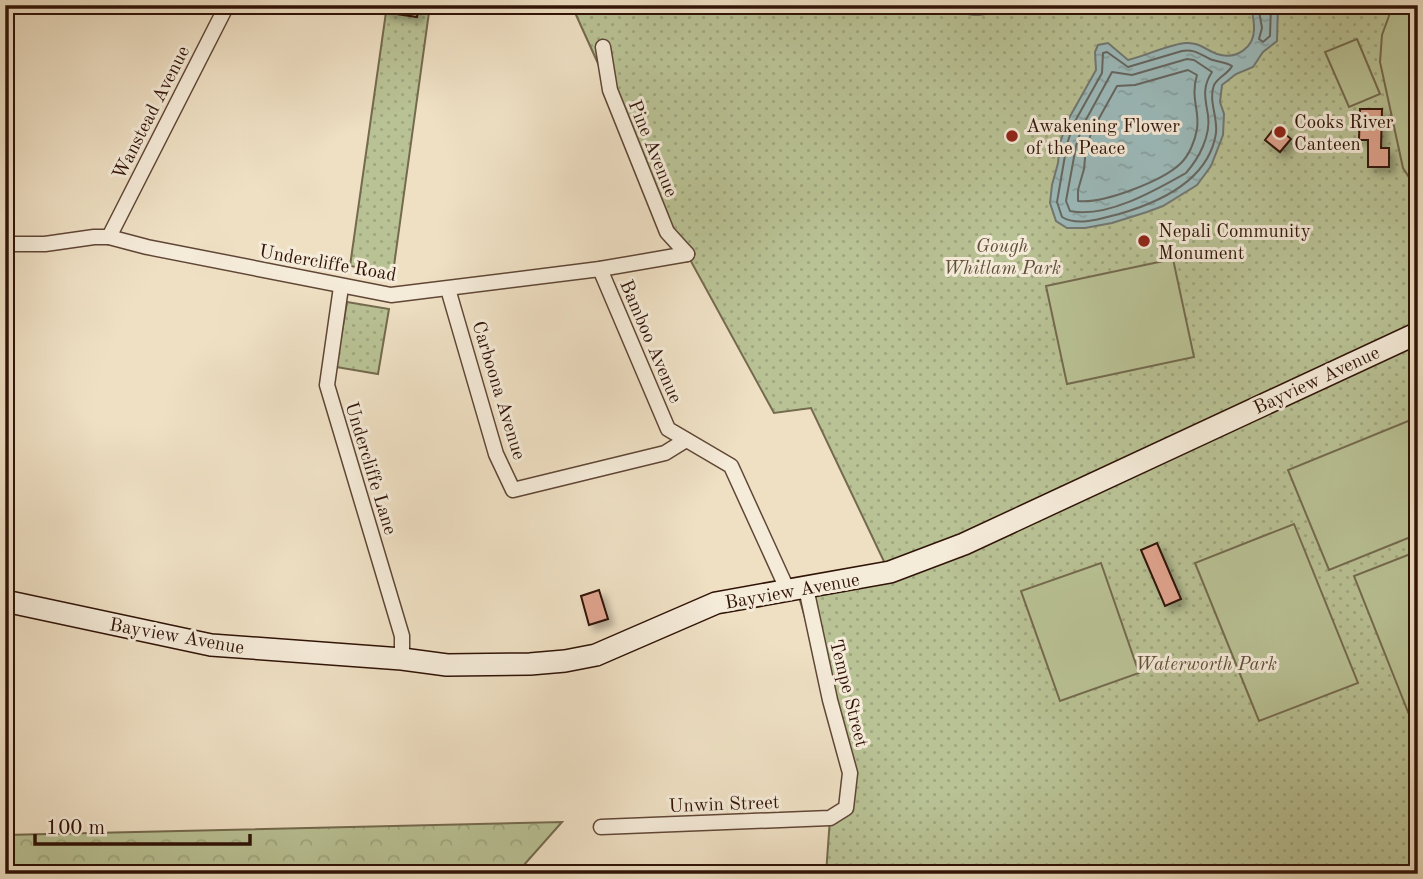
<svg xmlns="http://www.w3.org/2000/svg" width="1423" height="879" font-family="'Old Standard TT',serif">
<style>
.grass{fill:url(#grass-dots);stroke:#746a4e;stroke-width:2}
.forest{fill:url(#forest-crowns);stroke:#746a4e;stroke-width:2}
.garden{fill:#b9c295;stroke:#746a4e;stroke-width:2}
.water{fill:url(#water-ripples);stroke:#717874;stroke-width:2}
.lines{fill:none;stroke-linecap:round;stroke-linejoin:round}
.shore{stroke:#666762;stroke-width:2}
.building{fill:#dfa38d;stroke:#301307;stroke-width:2;filter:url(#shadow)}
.minor-casing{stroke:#604636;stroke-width:17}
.secondary-casing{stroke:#301307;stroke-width:24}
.minor{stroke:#f5ebd9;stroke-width:14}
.secondary{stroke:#f5ebd9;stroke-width:21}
.poi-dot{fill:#8f2418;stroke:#f5ebd9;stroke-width:2.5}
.labels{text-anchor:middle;stroke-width:6;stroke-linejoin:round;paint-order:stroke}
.street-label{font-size:19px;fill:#301307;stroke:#f5ebd9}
.poi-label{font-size:19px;fill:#301307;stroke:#f5ebd9;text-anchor:start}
.park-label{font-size:19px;font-style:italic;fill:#605039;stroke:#f5ebd9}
</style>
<defs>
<pattern id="grass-dots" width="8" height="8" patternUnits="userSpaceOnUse" patternTransform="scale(1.75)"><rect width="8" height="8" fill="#b9c295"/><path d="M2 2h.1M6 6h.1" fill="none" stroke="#9fa67f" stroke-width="1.8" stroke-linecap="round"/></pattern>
<pattern id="forest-crowns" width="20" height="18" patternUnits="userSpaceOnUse" patternTransform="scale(1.75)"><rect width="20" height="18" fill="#b9c295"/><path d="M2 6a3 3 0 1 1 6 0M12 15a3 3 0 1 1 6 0" fill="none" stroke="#9fa67f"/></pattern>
<pattern id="water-ripples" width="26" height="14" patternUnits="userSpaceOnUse" patternTransform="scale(1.75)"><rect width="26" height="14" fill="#9cbbbc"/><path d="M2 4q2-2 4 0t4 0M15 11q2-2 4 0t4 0" fill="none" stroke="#87a0a0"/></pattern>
<filter id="shadow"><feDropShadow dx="5.5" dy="5.5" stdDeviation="3.5" flood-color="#0004"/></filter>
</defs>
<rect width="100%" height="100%" fill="#efe0c4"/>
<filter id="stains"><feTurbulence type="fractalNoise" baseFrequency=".00286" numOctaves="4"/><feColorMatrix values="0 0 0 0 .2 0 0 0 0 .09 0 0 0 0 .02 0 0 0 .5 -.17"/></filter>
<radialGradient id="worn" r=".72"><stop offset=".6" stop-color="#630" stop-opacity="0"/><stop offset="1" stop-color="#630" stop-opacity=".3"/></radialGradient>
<g class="grass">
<polygon points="387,5 430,5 393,273 350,266"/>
<polygon points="567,5 895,5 976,15 1071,5 1418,5 1418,874 826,874 830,818 846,808 850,773 797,590 889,572 811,408 774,413 687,254 667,232 610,90 572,6"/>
<polygon points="347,302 389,309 378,374 336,367"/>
</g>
<polygon class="forest" points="562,822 516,874 5,874 5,835"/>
<g class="garden">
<polygon points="1393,5 1418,5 1418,191 1403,168 1380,62 1382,35"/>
<polygon points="1357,39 1380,94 1349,107 1325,52"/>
<polygon points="1173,259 1194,357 1067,384 1046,286"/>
<polygon points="1418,417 1418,534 1329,570 1288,470"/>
<polygon points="1294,524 1358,683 1259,721 1195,563"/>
<polygon points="1418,551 1418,737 1354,576"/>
<polygon points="1101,563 1139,673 1060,701 1021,591"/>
</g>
<g class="water">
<polygon points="895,5 1071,5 976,15"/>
<path d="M1251 5H1278L1277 41 1263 52 1253 67 1236 74 1222 85 1220 102 1224 114 1223 135 1211 166 1197 185 1163 206 1147 212 1112 223 1085 228H1067L1056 221 1050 203 1052 185 1058 163 1060 143 1068 120 1096 70 1095 52 1098 45 1108 43 1128 60C1145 56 1170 44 1186 43 1199 42 1206 50 1217 54 1236 60 1255 48 1254 27 1254 20 1252 12 1251 5Z"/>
</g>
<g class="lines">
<g class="shore">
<polyline points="1258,5 1262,28 1259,39 1263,42 1270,36 1271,5"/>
<path d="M1182 51C1195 49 1199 54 1210 59 1217 62 1226 62 1232 66 1228 74 1218 77 1214 85 1208 100 1218 117 1216 133 1209 180 1161 202 1119 214 1103 218 1078 227 1062 217L1057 202 1067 144 1074 123 1102 73 1103 53 1107 52 1128 67Z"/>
<path d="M1187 59 1194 60 1212 72C1202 87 1205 98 1208 115 1211 136 1199 158 1186 173 1156 190 1106 219 1070 211L1066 201 1076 146 1082 127 1112 72 1132 75Z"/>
<path d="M1188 70 1197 75C1190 98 1200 110 1197 129 1195 141 1189 156 1180 164 1162 181 1103 204 1078 201V190L1084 169 1086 148 1092 131 1117 86 1135 85Z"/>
</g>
</g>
<g class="building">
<polygon points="384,5 419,5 417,17 383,12"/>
<polygon points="1360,109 1382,109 1381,148 1389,148 1389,167 1368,167 1368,140 1359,140"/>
<polygon points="1276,126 1291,139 1280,152 1265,140"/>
<polygon points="1157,543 1181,599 1165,606 1141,550"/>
<polygon points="599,590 608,619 589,625 581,596"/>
</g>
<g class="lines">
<g class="minor-casing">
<g id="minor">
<polyline points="603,47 610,90 667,232 687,254"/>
<polyline points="109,237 227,5"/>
<polyline points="5,244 45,244 94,237 109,237 147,247 391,295 600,269 687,254"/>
<polyline points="600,269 668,429 731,466 788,591"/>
<polyline points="341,287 327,385 402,636 402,659"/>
<polyline points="448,289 496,454 513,490 665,453 686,440"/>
<polyline points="601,827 830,818 846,808 850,773 830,700 806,588"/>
</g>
</g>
<g class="secondary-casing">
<polyline id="secondary" points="5,601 211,645 402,659 447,665 530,664 565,661 596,655 716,603 890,572 964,544 1418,333"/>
</g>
<use href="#minor" class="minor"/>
<use href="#secondary" class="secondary"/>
</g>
<g class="poi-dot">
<circle cx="1280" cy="132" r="7"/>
<circle cx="1012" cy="136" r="7"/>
<circle cx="1144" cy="241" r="7"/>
</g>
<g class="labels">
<g class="street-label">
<text transform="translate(150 112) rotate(-63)" y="7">Wanstead Avenue</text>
<text transform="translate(654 148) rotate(68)" y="7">Pine Avenue</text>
<text transform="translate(328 262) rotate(10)" y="7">Undercliffe Road</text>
<text transform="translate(652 341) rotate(67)" y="7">Bamboo Avenue</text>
<text transform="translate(1316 379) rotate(-25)" y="7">Bayview Avenue</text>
<text transform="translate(500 390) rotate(73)" y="7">Carboona Avenue</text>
<text transform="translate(372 468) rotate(73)" y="7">Undercliffe Lane</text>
<text transform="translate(792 590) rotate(-10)" y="7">Bayview Avenue</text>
<text transform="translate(177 635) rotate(10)" y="7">Bayview Avenue</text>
<text transform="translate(850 693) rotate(76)" y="7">Tempe Street</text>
<text transform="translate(724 803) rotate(-2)" y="7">Unwin Street</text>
</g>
<g class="poi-label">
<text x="1294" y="128">Cooks River<tspan x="1294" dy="22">Canteen</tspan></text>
<text x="1026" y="132">Awakening Flower<tspan x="1026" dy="22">of the Peace</tspan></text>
<text x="1158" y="237">Nepali Community<tspan x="1158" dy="22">Monument</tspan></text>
</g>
<g class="park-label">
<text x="1002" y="252">Gough<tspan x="1002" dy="22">Whitlam Park</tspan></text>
<text x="1206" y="670">Waterworth Park</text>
</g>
</g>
<rect width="1423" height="879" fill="none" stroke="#efe0c4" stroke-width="28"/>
<rect x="7" y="7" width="1409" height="865" fill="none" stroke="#301307" stroke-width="3.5"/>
<rect x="14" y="14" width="1395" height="851" fill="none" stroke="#301307" stroke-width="2"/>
<path d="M35 834v10h215v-10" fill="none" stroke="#301307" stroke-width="3.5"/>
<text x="46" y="834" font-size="21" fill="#301307" stroke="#f5ebd9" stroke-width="5" paint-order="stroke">100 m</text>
<rect width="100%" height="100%" filter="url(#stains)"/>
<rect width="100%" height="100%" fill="url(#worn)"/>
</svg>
